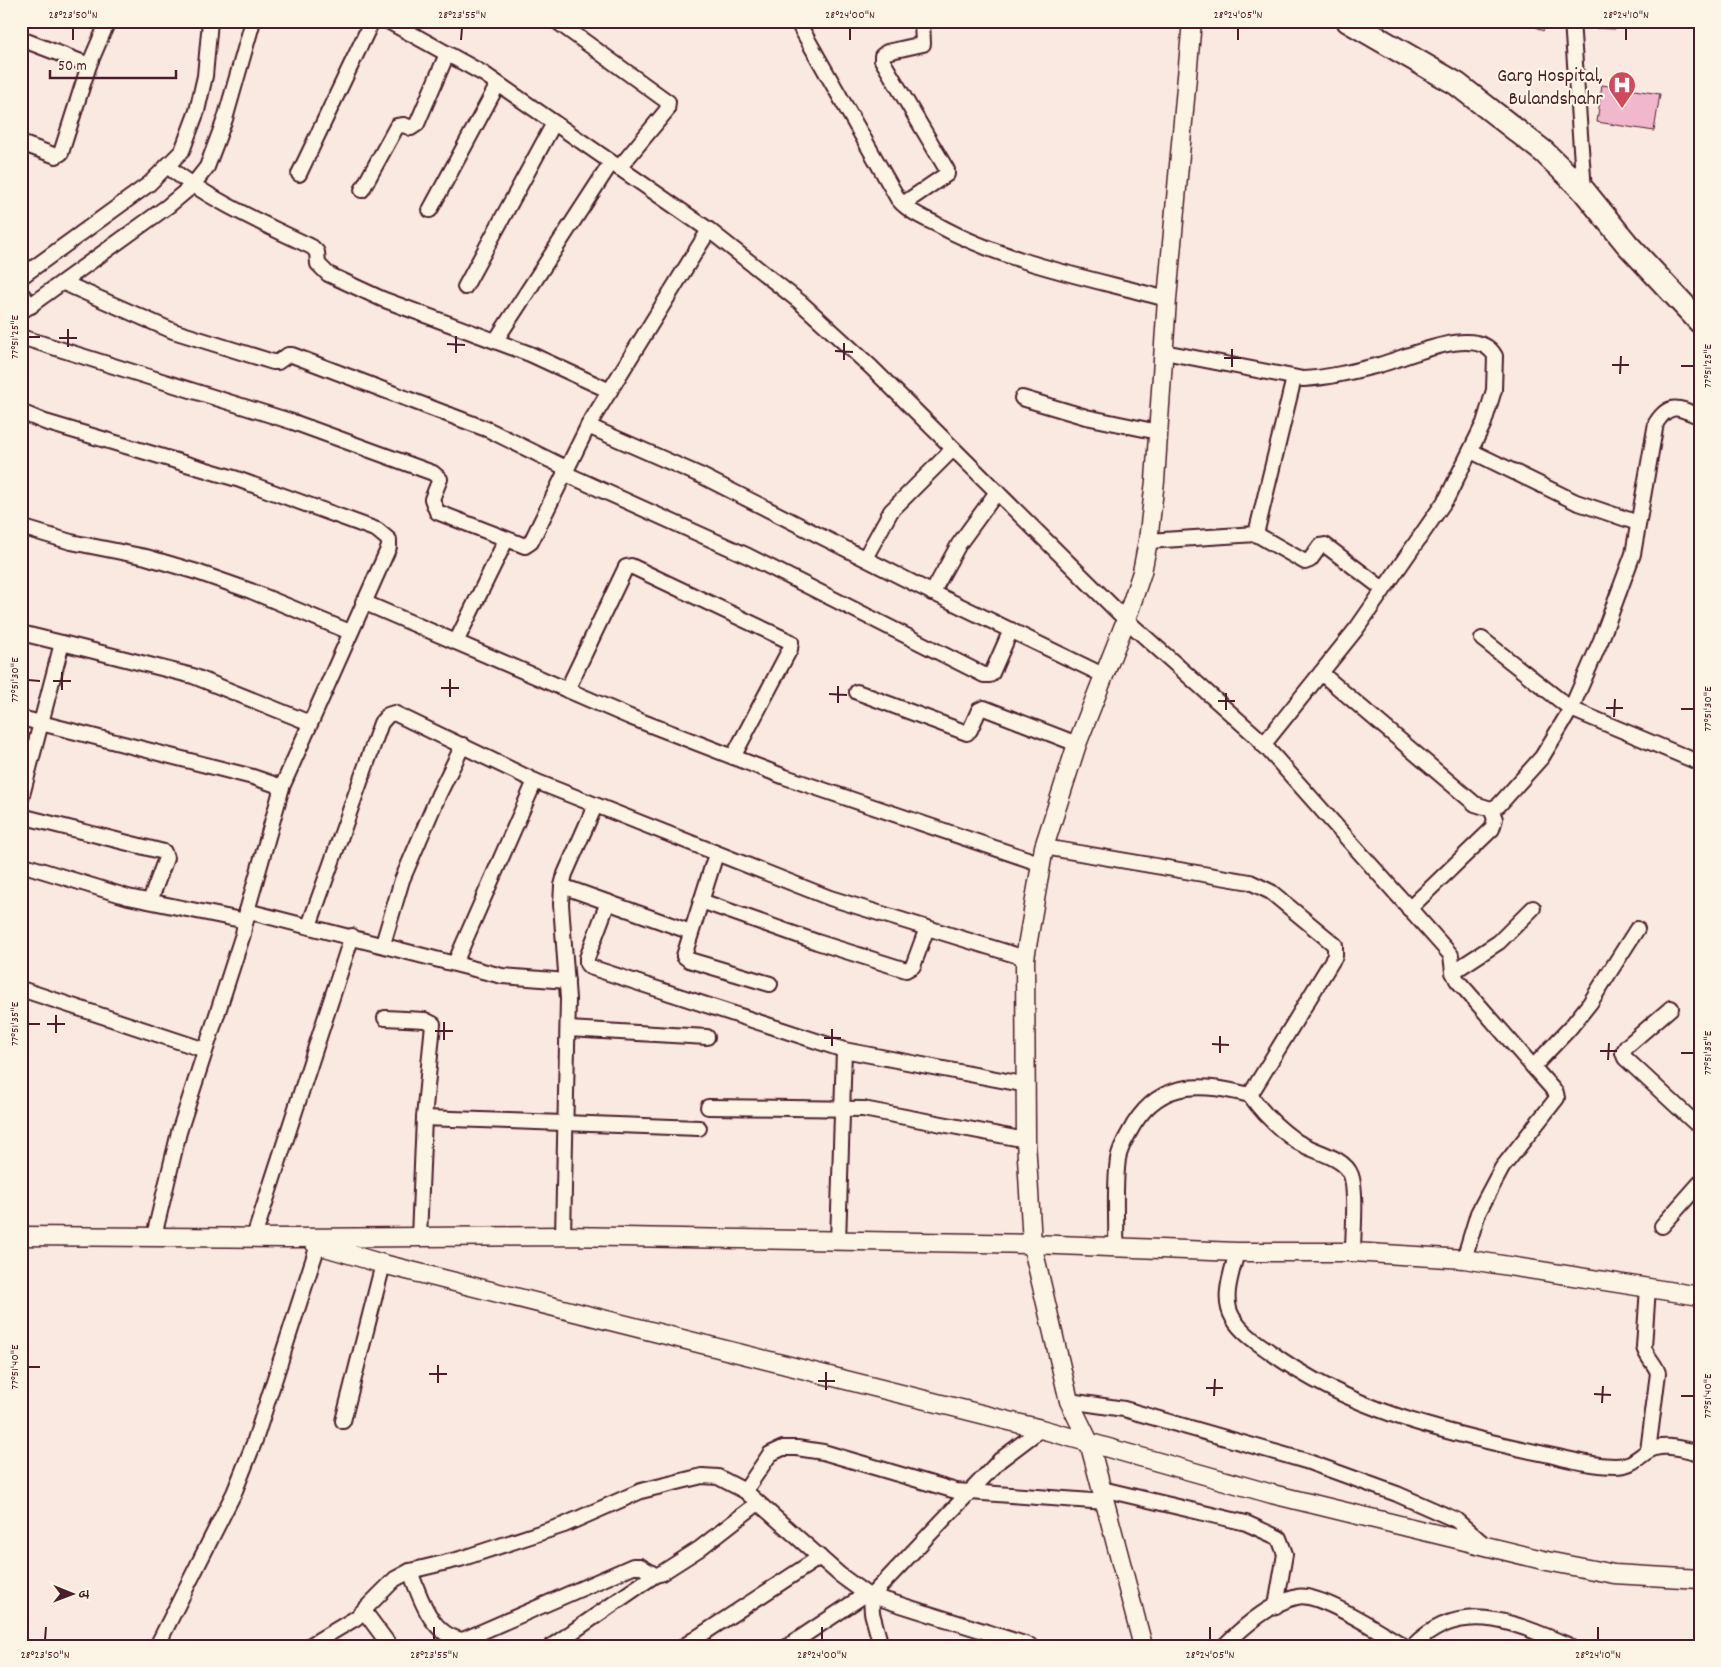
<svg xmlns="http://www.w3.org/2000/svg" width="1721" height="1667" font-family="Dekko,'Playpen Sans Deva',sans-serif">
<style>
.building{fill:#f1b8cd;stroke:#4a1f2b}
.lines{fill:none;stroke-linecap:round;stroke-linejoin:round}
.minor-casing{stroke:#4a1f2b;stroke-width:18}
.tertiary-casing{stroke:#4a1f2b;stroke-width:21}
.primary-casing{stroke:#4a1f2b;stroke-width:26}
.minor{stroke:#fcf5e5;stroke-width:14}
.tertiary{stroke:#fcf5e5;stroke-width:18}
.primary{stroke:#fcf5e5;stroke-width:22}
.ticks{fill:none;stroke:#4a1f2b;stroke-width:2}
.labels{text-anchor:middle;stroke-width:4.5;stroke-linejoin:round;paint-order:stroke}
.poi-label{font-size:20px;fill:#4a1f2b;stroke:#fcf5e5;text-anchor:end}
.neatline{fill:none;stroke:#4a1f2b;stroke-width:2}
.ticks-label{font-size:12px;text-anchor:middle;fill:#4a1f2b}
</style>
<rect width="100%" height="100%" fill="#fae9e0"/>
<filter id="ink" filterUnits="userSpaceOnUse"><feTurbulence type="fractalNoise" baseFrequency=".02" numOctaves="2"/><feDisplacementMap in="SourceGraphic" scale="10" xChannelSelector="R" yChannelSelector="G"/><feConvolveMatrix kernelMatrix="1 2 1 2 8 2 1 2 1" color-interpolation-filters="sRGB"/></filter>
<g filter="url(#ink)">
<g class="building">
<polygon points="1526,21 1549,21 1543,31"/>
<polygon points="1590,21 1615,21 1615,29 1590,28"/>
<polygon points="1602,85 1660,94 1654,131 1597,122"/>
</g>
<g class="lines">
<g class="minor-casing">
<g id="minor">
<polyline points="388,21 484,74 709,230 800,302 871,367 1126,620 1256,736 1451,955 1453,972 1457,980 1556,1093 1557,1098 1502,1168 1478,1213 1464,1259"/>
<path d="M797 21 898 199C908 211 922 217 936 224 1006 263 1090 278 1167 299"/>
<polyline points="1572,21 1584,191"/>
<polyline points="559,23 668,102 667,110 619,168"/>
<polyline points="21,39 89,65"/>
<polyline points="21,143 56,156 61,153 89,65 108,21"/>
<path d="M167 166C211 201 262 223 312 247L317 252 318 264 328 274 382 299 530 354 610 391"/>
<polyline points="299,174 372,21"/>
<polyline points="362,190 397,126 404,125 411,128 417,124 447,54"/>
<polyline points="903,204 947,174 947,170 882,60 882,56 887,52 923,44 922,21"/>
<polyline points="430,210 498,84"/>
<polyline points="21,277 149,184 182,151 197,111 205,76 210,21"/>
<polyline points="64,283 173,331 273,362 278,362 288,355 292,355 489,430 566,468"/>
<polyline points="465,287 554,123"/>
<polyline points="21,293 31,306"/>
<polyline points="21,312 168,206 192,186 207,167 225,119 253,21"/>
<polyline points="21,337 293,422 433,473 440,479 432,499 437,512 525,546 531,542 588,426 709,230"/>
<polyline points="496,340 611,163"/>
<path d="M1164 352 1303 379C1328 378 1355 371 1379 365 1406 358 1477 323 1495 356L1494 390 1484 423 1447 498 1357 628 1263 745"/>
<polyline points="1022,398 1086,417 1158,432"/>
<polyline points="21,412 45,422 237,479 377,530 389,540 389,547 282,787 247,911 243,934 179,1132 154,1236"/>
<polyline points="588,426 702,476 921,587 1103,675"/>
<polyline points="1471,451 1576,502 1638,523"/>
<polyline points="564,473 748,556 984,675 990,675 992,673 1011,630"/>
<polyline points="21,527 71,542 146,557 197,572 251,591 350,632"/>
<polyline points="1256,534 1294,378"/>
<polyline points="1148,541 1256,534 1305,562 1310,560 1320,546 1325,545 1383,589"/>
<polyline points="865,558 891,511 953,449"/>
<polyline points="932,593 959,544 997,492"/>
<polyline points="363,602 630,717 785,777 1039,863"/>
<polyline points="21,633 62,643"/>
<polyline points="1482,639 1571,709 1700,763"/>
<polyline points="456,642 506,540"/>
<path d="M1321 673 1475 804 1491 809 1499 805 1542 757 1571 709 1601 640 1633 554 1656 423C1670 401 1680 408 1700 417"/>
<polyline points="567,690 626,567 631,566 791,642 790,649 733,757"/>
<polyline points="857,692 967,733 970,730 979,710 984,708 1077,744"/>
<polyline points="21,718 253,777 282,787"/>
<polyline points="21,799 62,643 193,676 310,723"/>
<polyline points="21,816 164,852 166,858 150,901"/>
<path d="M1044 847 1250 882 1271 892 1335 945V956L1250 1095C1204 1084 1163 1078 1134 1124 1128 1135 1120 1146 1118 1159 1114 1188 1117 1219 1116 1248"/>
<polyline points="716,854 684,956 689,960 770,984"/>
<polyline points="21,864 128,897 246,921"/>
<polyline points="562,886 691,932"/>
<polyline points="701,901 817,942 906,970 913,966 927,928"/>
<polyline points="608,902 587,958 587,964 590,967 844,1050"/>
<polyline points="1409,909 1492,829 1495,819 1491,809"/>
<polyline points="247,911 502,976 567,981"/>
<polyline points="309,926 381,723 388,715 394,713 535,781 830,898 1025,958"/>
<polyline points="383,944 402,880 439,794 463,745"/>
<polyline points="455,963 535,781"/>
<polyline points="1453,972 1499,942 1533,908"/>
<polyline points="21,989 205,1050"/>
<polyline points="1671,1008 1627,1046 1623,1053 1625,1058 1694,1122 1700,1124"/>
<polyline points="385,1018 425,1020 433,1024 424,1118"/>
<polyline points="568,1029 707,1037"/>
<polyline points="1534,1066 1570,1028 1590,1003 1637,929"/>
<path d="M1250 1095C1263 1114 1278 1128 1296 1141 1312 1152 1344 1156 1351 1175 1357 1192 1353 1232 1353 1252"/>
<polyline points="708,1107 863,1109 1026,1140"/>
<polyline points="1662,1226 1700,1183"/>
<polyline points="563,1236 568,999 561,904 562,886 565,874 595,806"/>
<polyline points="254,1237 352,936"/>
<polyline points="419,1237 424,1118 699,1128"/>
<polyline points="838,1242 844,1050 1027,1085"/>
<path d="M1237 1252C1232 1272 1221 1299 1233 1318 1241 1332 1256 1342 1269 1351 1348 1410 1446 1433 1540 1453 1564 1458 1590 1466 1615 1466 1629 1466 1634 1461 1645 1453 1660 1441 1683 1449 1700 1453"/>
<polyline points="1069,1401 1124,1409 1306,1461 1397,1494 1456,1520 1486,1546"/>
<polyline points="343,1421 383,1264"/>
<path d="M1648 1451 1658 1373C1655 1363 1646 1357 1644 1347L1648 1287"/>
<polyline points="1102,1489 1246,1523 1279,1538 1285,1554 1276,1606"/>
<polyline points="745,1491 770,1454 783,1448 797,1448 823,1452 956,1491 1106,1502"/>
<path d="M410 1571C420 1597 431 1636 463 1640L633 1566H640L655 1575 660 1574 699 1549 758 1503"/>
<polyline points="364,1611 390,1646"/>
<polyline points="157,1646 234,1493 254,1443 318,1245"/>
<polyline points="309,1646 356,1618 395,1579 410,1571 460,1559 564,1525 641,1491 702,1476 718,1477 745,1491 840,1575 866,1594 1031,1646"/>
<polyline points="552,1646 655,1575"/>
<polyline points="684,1646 820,1557"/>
<polyline points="788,1646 866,1594"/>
<polyline points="881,1646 872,1613 871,1596 1000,1460 1041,1429"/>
<path d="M1224 1646C1243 1627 1270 1603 1297 1597 1318 1591 1383 1634 1404 1646"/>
<path d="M1413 1646C1461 1597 1515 1623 1570 1646"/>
</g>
</g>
<g class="tertiary-casing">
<g id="tertiary">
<polyline points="21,1236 293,1238 563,1236 1032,1244 1237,1252 1353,1252 1464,1259 1700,1296"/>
<polyline points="315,1244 383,1264 1041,1429 1272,1494 1547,1561 1614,1574 1700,1579"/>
<polyline points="1143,1646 1089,1442 1069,1401 1032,1244 1026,1140 1025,958 1044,847 1077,744 1126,620 1142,572 1148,541 1155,481 1167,299 1192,21"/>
</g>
</g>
<g class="primary-casing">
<polyline id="primary" points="1348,21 1457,84 1544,152 1584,191 1627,244 1700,322"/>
</g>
<use href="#minor" class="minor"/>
<use href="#tertiary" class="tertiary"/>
<use href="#primary" class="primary"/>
</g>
</g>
<path class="ticks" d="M73 40V28M461 40 462 28M850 40V28M1238 40V28M1626 40V28M28 337H40M59 338H77M447 344 465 345M68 347V329M835 351 853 352M456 353V336M1224 358H1241M844 360V343M1612 365H1629M1681 366H1694M1232 367V349M1620 374 1621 356M28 680 40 681M53 681H71M441 688H459M62 690V672M829 694 847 695M450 697V679M1218 701H1235M838 703V686M1606 708H1623M1681 709H1694M1226 710V693M1614 717 1615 699M28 1024H40M47 1024H65M435 1031H453M56 1033V1015M824 1038H841M444 1040V1022M1212 1044 1229 1045M832 1046V1029M1600 1051H1617M1220 1053V1036M1681 1053H1694M1608 1060 1609 1043M28 1367H40M429 1374H447M818 1381H835M438 1383V1365M1206 1388H1223M826 1390V1372M1594 1394 1611 1395M1214 1396 1215 1379M1681 1396H1694M1602 1403 1603 1386M45 1640 46 1627M434 1640V1627M822 1640V1627M1210 1640V1627M1598 1640V1627"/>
<defs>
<g id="hospital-pin" transform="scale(1.4375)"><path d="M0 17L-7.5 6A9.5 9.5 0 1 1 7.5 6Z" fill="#d1495b" stroke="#fcf5e5"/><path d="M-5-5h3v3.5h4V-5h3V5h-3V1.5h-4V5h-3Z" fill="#fff"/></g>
</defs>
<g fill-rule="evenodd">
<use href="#hospital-pin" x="1622" y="85"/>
</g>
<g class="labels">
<g class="poi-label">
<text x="1603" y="81">Garg Hospital,<tspan x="1603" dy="23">Bulandshahr</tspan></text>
</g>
</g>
<rect width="1721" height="1667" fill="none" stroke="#fcf5e5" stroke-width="55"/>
<g transform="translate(72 1594) rotate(91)" stroke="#fcf5e5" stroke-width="4" paint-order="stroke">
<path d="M0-4L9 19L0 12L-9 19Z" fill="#4a1f2b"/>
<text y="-8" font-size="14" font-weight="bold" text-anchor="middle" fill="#4a1f2b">उ</text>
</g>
<path d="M50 70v8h126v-8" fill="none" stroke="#4a1f2b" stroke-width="2.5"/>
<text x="58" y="70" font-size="15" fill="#4a1f2b" stroke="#fcf5e5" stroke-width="4" paint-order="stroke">50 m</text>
<rect x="28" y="28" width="1666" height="1612" class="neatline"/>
<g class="ticks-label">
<text x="73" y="18">28°23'50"N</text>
<text x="462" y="18">28°23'55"N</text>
<text x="850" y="18">28°24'00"N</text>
<text x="1238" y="18">28°24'05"N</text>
<text x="1626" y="18">28°24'10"N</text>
<text transform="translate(14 337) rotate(-90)" y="4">77°51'25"E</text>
<text transform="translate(1707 366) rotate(-90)" y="4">77°51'25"E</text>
<text transform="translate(14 680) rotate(-90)" y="4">77°51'30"E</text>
<text transform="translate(1707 709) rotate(-90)" y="4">77°51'30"E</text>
<text transform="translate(14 1024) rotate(-90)" y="4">77°51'35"E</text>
<text transform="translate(1707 1053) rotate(-90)" y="4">77°51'35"E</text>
<text transform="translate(14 1367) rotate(-90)" y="4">77°51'40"E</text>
<text transform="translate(1707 1396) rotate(-90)" y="4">77°51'40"E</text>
<text x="45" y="1658">28°23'50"N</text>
<text x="434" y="1658">28°23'55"N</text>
<text x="822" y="1658">28°24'00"N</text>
<text x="1210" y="1658">28°24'05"N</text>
<text x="1598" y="1658">28°24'10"N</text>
</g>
</svg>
